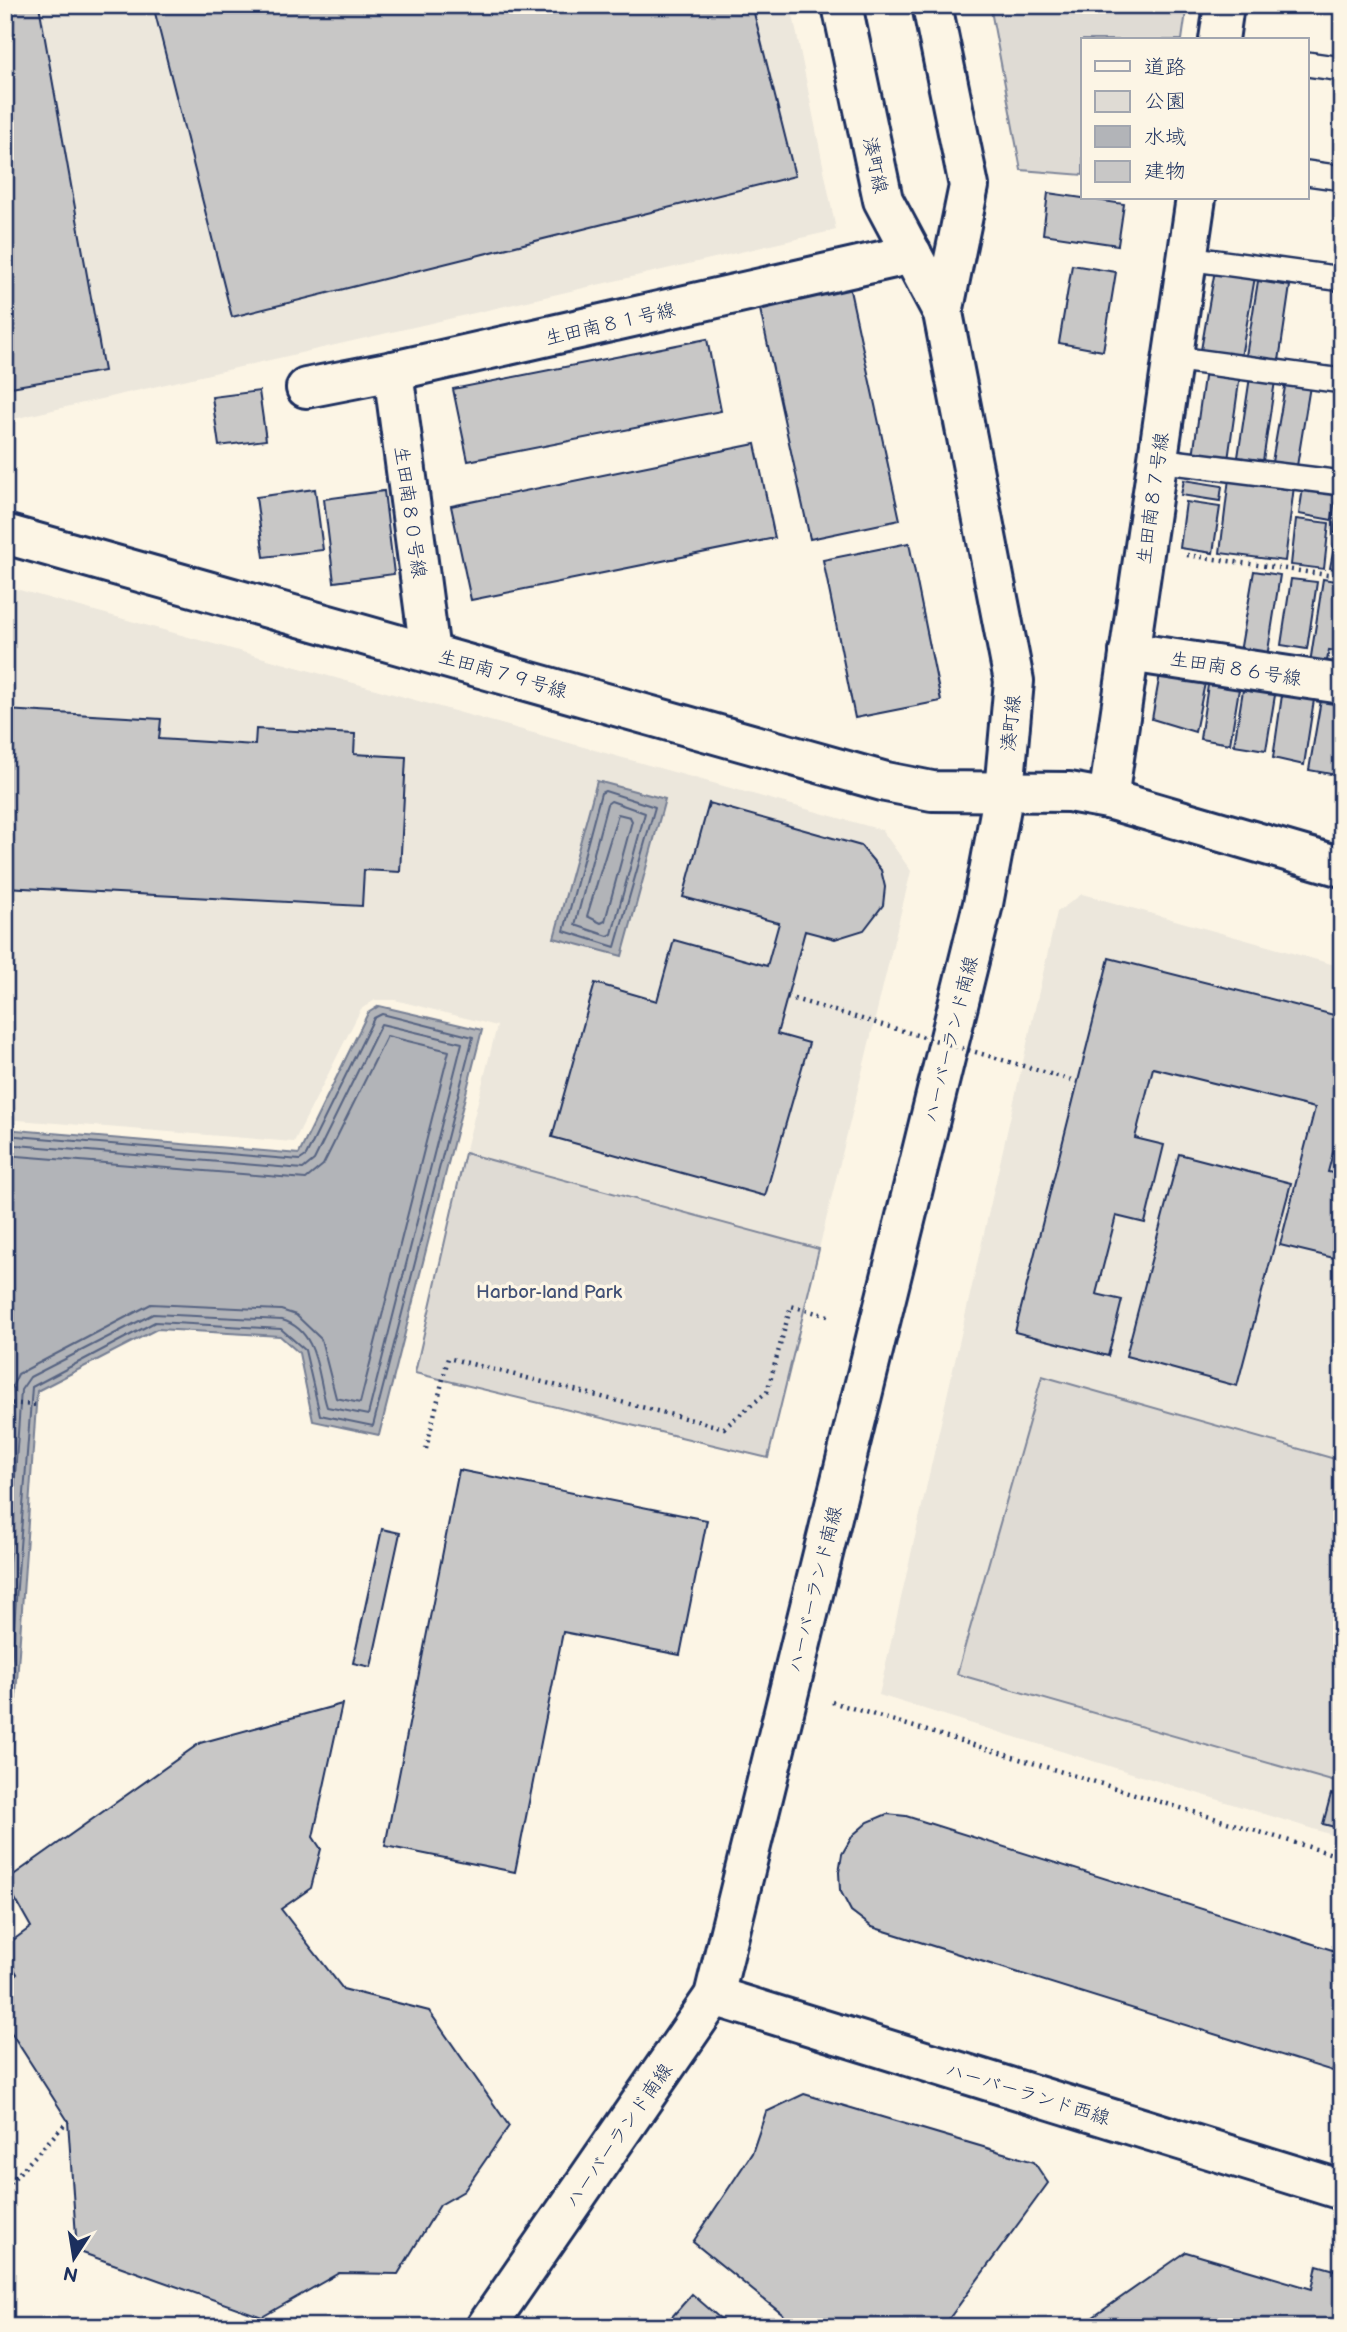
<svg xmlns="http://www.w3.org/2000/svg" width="1347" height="2332" font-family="'Balsamiq Sans','Klee One',sans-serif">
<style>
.built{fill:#ece7dc}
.green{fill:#dfdbd4;stroke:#7d8599;stroke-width:2}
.water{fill:#b2b4b8;stroke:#767f94;stroke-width:2}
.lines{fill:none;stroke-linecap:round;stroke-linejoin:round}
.shore{stroke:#576482;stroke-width:2}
.building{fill:#c8c7c6;stroke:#1b2f5e;stroke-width:2}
.lane-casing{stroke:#1b2f5e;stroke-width:28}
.street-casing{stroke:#1b2f5e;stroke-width:44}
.secondary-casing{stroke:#1b2f5e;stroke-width:44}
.path{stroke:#1b2f5e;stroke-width:4.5;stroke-dasharray:2 5;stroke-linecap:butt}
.lane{stroke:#fcf5e5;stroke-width:23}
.street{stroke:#fcf5e5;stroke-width:38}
.secondary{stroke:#fcf5e5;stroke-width:38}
.path-bridge{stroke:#1b2f5e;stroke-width:4.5;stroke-dasharray:2 5;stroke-linecap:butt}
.labels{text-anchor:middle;stroke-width:7;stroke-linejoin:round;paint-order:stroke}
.street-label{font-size:19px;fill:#1b2f5e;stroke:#fcf5e5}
.park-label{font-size:19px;fill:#425176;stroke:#fcf5e5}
</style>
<rect width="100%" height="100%" fill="#fcf5e5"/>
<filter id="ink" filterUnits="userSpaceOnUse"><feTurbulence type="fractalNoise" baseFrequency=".0143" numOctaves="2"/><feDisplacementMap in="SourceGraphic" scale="14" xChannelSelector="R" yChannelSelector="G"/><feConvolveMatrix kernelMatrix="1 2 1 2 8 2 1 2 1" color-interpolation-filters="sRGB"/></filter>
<g filter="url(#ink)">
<g class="built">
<polygon points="5,5 791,5 836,230 5,421"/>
<polygon points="5,586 882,830 911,871 819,1249 465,1153 497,1026 395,1000 375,1000 361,1009 294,1142 5,1119"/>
<polygon points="1082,894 1342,967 1342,1838 879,1695 1057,912"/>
</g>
<g class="green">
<polygon points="990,5 1187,5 1182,40 1083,40 1083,175 1021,170"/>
<polygon points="465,1153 819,1249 768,1458 415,1373"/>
<polygon points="1042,1376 1342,1461 1342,1784 957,1674"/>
</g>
<g class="water">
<polygon points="597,781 665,799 622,956 554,938"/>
<polygon points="379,1006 482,1030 379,1435 313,1421 299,1353 280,1336 157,1329 37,1391 12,1754 5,1758 5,1129 299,1154 368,1013"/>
</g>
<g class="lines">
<g class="shore">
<polygon points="605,791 655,807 615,947 564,931 601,793"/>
<polygon points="611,801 645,813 612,934 608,936 575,925 607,804"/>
<polygon points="618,814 630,817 632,821 605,921 601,923 587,916"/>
<polyline points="5,1135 300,1160 306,1156 374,1018 382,1014 473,1037 373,1426 320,1415 305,1350 281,1329 155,1322 32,1387 5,1746"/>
<path d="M5 1144 303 1169 314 1160 381 1024 462 1043 368 1415 327 1407C317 1377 320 1331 282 1320L153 1314 30 1377 21 1390 5 1620"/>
<polyline points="5,1155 306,1179 323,1165 387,1036 449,1051 360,1403 336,1398 321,1339 296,1315 281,1310 151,1304 18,1374 11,1389 5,1470"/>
</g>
</g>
<g class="building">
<polygon points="5,5 39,5 104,371 5,388"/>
<polygon points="153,5 752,5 795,176 232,317"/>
<polygon points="1048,193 1124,204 1118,245 1043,234"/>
<polygon points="1072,265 1116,272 1103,351 1059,343"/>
<polygon points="1215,270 1255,277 1241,357 1201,350"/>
<polygon points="848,281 900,520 810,539 758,300"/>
<polygon points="1258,281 1290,286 1279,361 1246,356"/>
<polygon points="707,339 721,411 468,461 453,389"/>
<polygon points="1205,370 1240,375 1228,460 1193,456"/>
<polygon points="1250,377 1275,381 1263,461 1238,457"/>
<polygon points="1286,381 1310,386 1297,466 1272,462"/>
<polygon points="259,391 266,440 219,446 212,397"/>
<polygon points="755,444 775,538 471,600 451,506"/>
<polygon points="1229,478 1294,486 1285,561 1220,553"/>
<polygon points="1184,480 1222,486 1220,501 1181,495"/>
<polygon points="1303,488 1336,493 1332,520 1299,514"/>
<polygon points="315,489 323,550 264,557 256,497"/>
<polygon points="384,491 394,574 334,582 324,499"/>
<polygon points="1339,494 1342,494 1342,534 1334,533"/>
<polygon points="1186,502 1220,507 1213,553 1180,548"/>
<polygon points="1296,519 1329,523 1324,569 1291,565"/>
<polygon points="1336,537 1342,538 1342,571 1330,568"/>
<polygon points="909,543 941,701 855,718 823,560"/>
<polygon points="1254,571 1280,575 1267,657 1240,652"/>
<polygon points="1291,579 1317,582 1307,649 1281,645"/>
<polygon points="1323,579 1342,582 1342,652 1329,650 1326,666 1310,663"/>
<polygon points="1160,674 1205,683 1195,732 1152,719"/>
<polygon points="1209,678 1231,681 1230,687 1239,689 1230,744 1200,739"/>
<polygon points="1244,684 1276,689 1266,750 1234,745"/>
<polygon points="1283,688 1315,693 1304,765 1273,758"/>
<polygon points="1322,694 1342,697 1342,776 1309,770"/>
<polygon points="5,710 161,719 159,739 255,745 256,729 355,734 354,754 406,757 400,872 364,870 362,906 5,887"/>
<polygon points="709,803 861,846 881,870 885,887 883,905 864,930 835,939 805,931 777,1034 809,1043 765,1196 552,1137 595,983 657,1001 674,940 767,966 779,923 683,897"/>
<polygon points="1109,958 1342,1017 1342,1118 1328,1172 1342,1175 1342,1260 1280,1245 1315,1108 1153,1068 1135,1138 1164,1145 1145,1223 1116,1216 1096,1294 1122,1300 1108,1356 1015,1332"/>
<polygon points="1179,1154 1291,1183 1237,1386 1126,1356"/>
<polygon points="459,1470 707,1520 680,1655 563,1632 515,1872 385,1846"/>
<polygon points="382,1529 400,1533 371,1667 353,1663"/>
<polygon points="342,1704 313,1837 321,1849 311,1888 281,1909 343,1989 429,2011 509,2126 464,2191 440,2205 398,2274 339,2273 262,2317 77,2251 68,2121 5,2023 5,1981 17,1974 5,1953 5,1946 31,1927 5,1881 200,1743"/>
<polygon points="1331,1794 1342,1797 1342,1829 1323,1824"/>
<polygon points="887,1814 906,1816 1342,1953 1342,2074 872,1927 851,1911 840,1890 839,1872 842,1854 853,1835 868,1822"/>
<polygon points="804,2094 1034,2162 1048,2183 943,2327 798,2327 693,2242 752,2153 766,2112"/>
<polygon points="1186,2252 1312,2289 1317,2265 1342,2272 1342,2327 1079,2327"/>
<polygon points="692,2294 722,2320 716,2327 663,2327"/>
</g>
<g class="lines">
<g class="lane-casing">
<g id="lane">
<polyline points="1307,64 1342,69"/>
<polyline points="1307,173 1342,178"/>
<polyline points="1187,258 1342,279"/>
<polyline points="1172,358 1342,381"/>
<polyline points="1157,460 1342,483"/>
</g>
</g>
<g class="street-casing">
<g id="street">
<polyline points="1219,40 1224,5"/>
<polyline points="393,371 430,653"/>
<polyline points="306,388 393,371 912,254"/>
<polyline points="1129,652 1342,684"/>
<polyline points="1108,799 1196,198"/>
</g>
</g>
<g class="secondary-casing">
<g id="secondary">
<polyline points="932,5 969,186 943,313"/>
<polyline points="5,534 886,782 932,791 1069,792 1108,799 1342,867"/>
<polyline points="714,1996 1342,2190"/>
<polyline points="486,2327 714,1996 983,904 1004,791 1014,681 943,313 883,200 842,5"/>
</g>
</g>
<g class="path">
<polyline points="1187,555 1342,577"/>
<polyline points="5,1403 37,1405"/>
<polyline points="426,1449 448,1358 724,1428 767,1392 791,1306 828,1316"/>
<polyline points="832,1702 1342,1857"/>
<polyline points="5,2188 68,2121"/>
</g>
<use href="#lane" class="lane"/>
<use href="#street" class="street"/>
<use href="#secondary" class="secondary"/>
<polyline class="path-bridge" points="787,997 1078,1082"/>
</g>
</g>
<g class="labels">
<g class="street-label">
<text transform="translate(876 165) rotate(78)" y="7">湊町線</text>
<text transform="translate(610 323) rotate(-13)" y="7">生田南８１号線</text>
<text transform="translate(1152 498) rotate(-82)" y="7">生田南８７号線</text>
<text transform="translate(411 512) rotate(82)" y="7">生田南８０号線</text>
<text transform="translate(1236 668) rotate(9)" y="7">生田南８６号線</text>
<text transform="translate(503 673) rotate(16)" y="7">生田南７９号線</text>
<text transform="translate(1010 723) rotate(-84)" y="7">湊町線</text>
<text transform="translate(950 1039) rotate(-76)" y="7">ハーバーランド南線</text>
<text transform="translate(814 1589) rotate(-76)" y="7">ハーバーランド南線</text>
<text transform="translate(1028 2093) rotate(17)" y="7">ハーバーランド西線</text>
<text transform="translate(618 2135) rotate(-55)" y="7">ハーバーランド南線</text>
</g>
<g class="park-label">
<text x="549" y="1298">Harbor-land Park</text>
</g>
</g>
<rect width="1347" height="2332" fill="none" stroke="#fcf5e5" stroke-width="28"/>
<rect x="14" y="14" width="1319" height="2304" fill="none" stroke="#1b2f5e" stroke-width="2.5" filter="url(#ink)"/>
<rect x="1081" y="38" width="228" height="161" fill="#fcf5e5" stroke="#a2a6af" stroke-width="2"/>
<rect x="1095" y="61" width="35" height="10" fill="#fcf5e5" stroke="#a2a6af" stroke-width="2"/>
<text x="1144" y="74" font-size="21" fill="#1b2f5e">道路</text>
<rect x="1095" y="91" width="35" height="21" fill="#dfdbd4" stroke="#a2a6af" stroke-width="2"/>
<text x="1144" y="108" font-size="21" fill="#1b2f5e">公園</text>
<rect x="1095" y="126" width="35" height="21" fill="#b2b4b8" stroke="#a2a6af" stroke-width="2"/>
<text x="1144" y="144" font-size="21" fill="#1b2f5e">水域</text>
<rect x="1095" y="161" width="35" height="21" fill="#c8c7c6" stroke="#a2a6af" stroke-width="2"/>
<text x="1144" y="178" font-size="21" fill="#1b2f5e">建物</text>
<g transform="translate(74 2258) rotate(192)" stroke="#fcf5e5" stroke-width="5" paint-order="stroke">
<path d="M0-5L12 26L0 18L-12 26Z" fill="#1b2f5e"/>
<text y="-10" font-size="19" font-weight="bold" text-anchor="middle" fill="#1b2f5e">N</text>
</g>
</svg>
